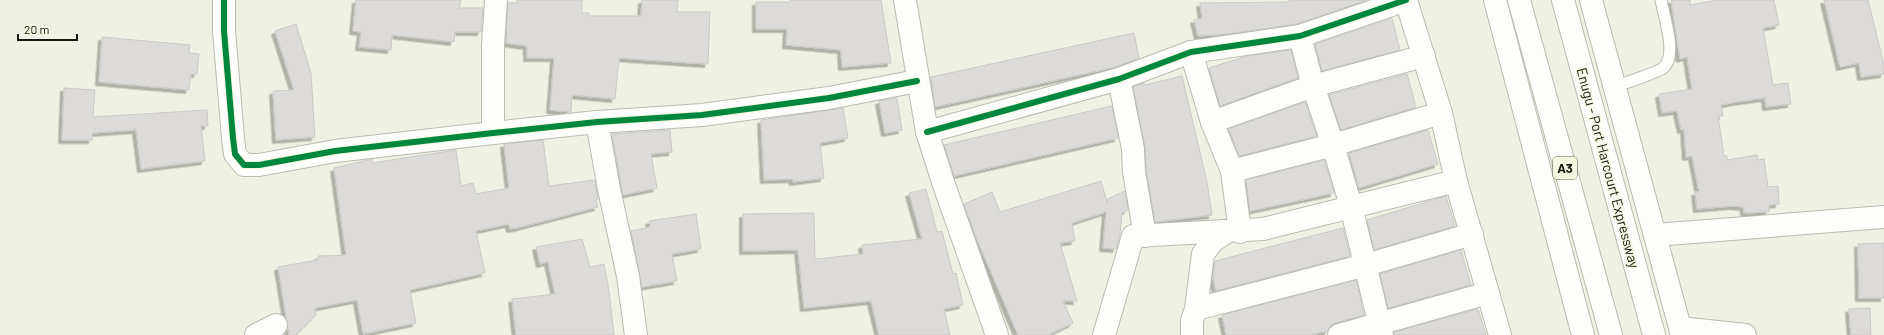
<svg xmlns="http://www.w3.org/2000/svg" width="1884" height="335" font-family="Barlow,sans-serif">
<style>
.building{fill:#dddbda;stroke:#cbc8c7;filter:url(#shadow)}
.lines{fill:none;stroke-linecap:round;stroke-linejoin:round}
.lane-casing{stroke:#babbb1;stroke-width:13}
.street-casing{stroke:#babbb1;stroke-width:24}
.primary-casing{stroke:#babbb1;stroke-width:24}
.highway-casing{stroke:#babbb1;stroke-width:24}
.lane{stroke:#fdfdfb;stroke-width:11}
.street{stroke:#fdfdfb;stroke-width:22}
.primary{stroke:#fdfdfb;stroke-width:22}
.highway{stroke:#fdfdfb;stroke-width:22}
.cycleway-casing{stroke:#f4f7df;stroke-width:8}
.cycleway{stroke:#00873e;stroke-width:6}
.labels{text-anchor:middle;stroke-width:3;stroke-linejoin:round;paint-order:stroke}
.shield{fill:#f4f7df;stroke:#595a4d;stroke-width:1}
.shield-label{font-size:13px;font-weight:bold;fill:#16170f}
.street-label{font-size:14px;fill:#16170f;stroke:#f4f7df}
</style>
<defs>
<filter id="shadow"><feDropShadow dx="-3.5" dy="3.5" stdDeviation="0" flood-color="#0004"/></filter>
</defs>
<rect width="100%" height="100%" fill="#f0f1e5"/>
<g class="building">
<polygon points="356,0 461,0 459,8 483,8 481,32 455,32 454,42 392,35 391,50 359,47 361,32 353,31"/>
<polygon points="517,0 582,0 582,13 589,13 589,16 641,16 642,0 678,0 677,12 710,12 708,64 619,58 615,99 572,95 571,112 550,110 554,58 527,58 527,46 506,43 508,3 517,3"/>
<polygon points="790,0 881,0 891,63 842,67 841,50 786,45 787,29 756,29 756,2 790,2"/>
<polygon points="1289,0 1367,0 1297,24 1227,34 1198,36 1194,20 1202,18 1200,3 1289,2"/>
<polygon points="1671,0 1690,0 1690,5 1717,0 1774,0 1779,25 1763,28 1773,85 1788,83 1791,104 1766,107 1765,98 1736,102 1721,105 1723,116 1718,116 1724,156 1727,156 1727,160 1757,155 1758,160 1764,159 1768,187 1778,186 1779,204 1769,205 1769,212 1744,213 1744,207 1733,206 1697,209 1695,192 1699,192 1692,156 1686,157 1684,129 1681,130 1677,111 1662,113 1659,94 1692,89 1687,57 1680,59"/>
<polygon points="1824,0 1868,0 1884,65 1884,74 1861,77 1859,63 1840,67"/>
<polygon points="1392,18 1400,50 1322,71 1315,44"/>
<polygon points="296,24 311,73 315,137 276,140 273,91 294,90 275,31"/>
<polygon points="1134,33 1139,58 1115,67 935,107 931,77"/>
<polygon points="102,37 190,45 189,53 199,54 197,74 191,74 189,90 99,82"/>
<polygon points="1291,50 1298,78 1220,106 1209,68 1247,56"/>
<polygon points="1407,74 1416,107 1341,130 1329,95"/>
<polygon points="1182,76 1207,182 1212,215 1155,222 1146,169 1145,147 1133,87 1144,83 1144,85"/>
<polygon points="64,88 95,90 93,117 207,110 208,126 201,126 205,161 141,169 136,130 92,133 92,140 62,140"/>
<polygon points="897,98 902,130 885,133 879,101"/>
<polygon points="1305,102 1317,136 1239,156 1229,129"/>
<polygon points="1112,106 1118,138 954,176 944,145"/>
<polygon points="843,108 848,138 820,143 824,178 793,182 792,179 764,180 761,120"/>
<polygon points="670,130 672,152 651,154 657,188 623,195 612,134"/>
<polygon points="1428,130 1438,164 1359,188 1349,153"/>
<polygon points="543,140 549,186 595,180 598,199 596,200 598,207 517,228 510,229 509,224 476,231 485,273 410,290 416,323 363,334 357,300 315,308 316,315 296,335 289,335 278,267 318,260 318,256 346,255 334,168 372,159 372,163 456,150 461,186 473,183 476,194 509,188 504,144"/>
<polygon points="1324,160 1334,193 1250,211 1246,180"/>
<polygon points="1101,181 1107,202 1107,199 1125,191 1128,210 1122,213 1120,235 1116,249 1103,248 1106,212 1072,223 1075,241 1060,243 1077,301 1063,301 1073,323 1048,335 1018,335 976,237 964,204 992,192 1000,212"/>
<polygon points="926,189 937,232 942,231 953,274 956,273 963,305 944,309 950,335 879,335 871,301 804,308 798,250 743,251 743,214 814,213 815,259 863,254 862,245 922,239 909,193"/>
<polygon points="1446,196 1455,226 1374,250 1367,220"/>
<polygon points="696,214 701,249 672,254 677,281 642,287 631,231 650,227 649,221"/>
<polygon points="1343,228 1350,256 1216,291 1213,278 1215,261"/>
<polygon points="582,239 590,267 604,264 609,291 614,335 516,335 512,299 555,294 548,262 540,264 536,247"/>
<polygon points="1884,243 1884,298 1859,298 1858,244"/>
<polygon points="1461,250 1471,285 1388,308 1380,274"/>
<polygon points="1356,280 1364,315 1335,323 1330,326 1328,331 1310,335 1226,335 1222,315"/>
<polygon points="1870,308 1871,335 1851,335 1849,309"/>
<polygon points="1478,309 1486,335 1394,335 1394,332"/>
</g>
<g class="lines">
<g class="lane-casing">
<path id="lane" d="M1614 87C1625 83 1656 73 1663 68 1678 56 1664 17 1661 0"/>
</g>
<g class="street-casing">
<g id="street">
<polyline points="224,0 224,31 233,138 235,154 244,165 259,165 335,151 493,133 597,122 702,115 829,98 917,81"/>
<polyline points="905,0 927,132 944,185 997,335"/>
<polyline points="1406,0 1441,113 1456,181 1500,335"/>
<polyline points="1300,36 1313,86 1333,145 1351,206 1382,335"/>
<polyline points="1191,52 1212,122 1232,171 1240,232"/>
<polyline points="1119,79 1133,149 1134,172 1145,236"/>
<polyline points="597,122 609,189 628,276 636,335"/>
<polyline points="1212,122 1313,86 1424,56"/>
<polyline points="927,132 1119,79 1191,52 1300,36 1406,0"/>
<polyline points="493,133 493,46 496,0"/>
<polyline points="1232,171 1333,145 1441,113"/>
<polyline points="1655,235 1884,217"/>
<polyline points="1196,309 1366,265 1472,234"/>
<polyline points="1680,328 1745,335"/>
<polyline points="256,335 276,325"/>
<polyline points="1104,335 1133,236 1263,229 1456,181"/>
<polyline points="1192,335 1192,320 1196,309 1203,254 1213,241 1225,233"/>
<polyline points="1339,335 1488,293"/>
</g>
</g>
<g class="primary-casing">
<g id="primary">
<polyline points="1495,0 1583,335"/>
<polyline points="1591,0 1682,335"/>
</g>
</g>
<g class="highway-casing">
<g id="highway">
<polyline points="1519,0 1611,335"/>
<polyline points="1563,0 1654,335"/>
</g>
</g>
<use href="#lane" class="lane"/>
<use href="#street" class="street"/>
<use href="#primary" class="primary"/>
<use href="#highway" class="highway"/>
<g class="cycleway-casing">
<g id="cycleway">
<polyline points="224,0 224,31 233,138 235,154 244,165 259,165 335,151 493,133 597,122 702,115 829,98 917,81"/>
<polyline points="927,132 1119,79 1191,52 1300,36 1406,0"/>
</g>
</g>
<use href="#cycleway" class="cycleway"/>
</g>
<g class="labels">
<rect class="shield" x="1553" y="157" width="24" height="22" rx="3"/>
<g class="shield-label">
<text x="1565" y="173">A3</text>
</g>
<g class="street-label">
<text transform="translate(1608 168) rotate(75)" y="5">Enugu - Port Harcourt Expressway</text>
</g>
</g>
<path d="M18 34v6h59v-6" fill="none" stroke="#16170f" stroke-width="2"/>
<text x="24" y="34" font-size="12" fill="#16170f" stroke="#f4f7df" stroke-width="3" paint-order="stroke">20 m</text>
</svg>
